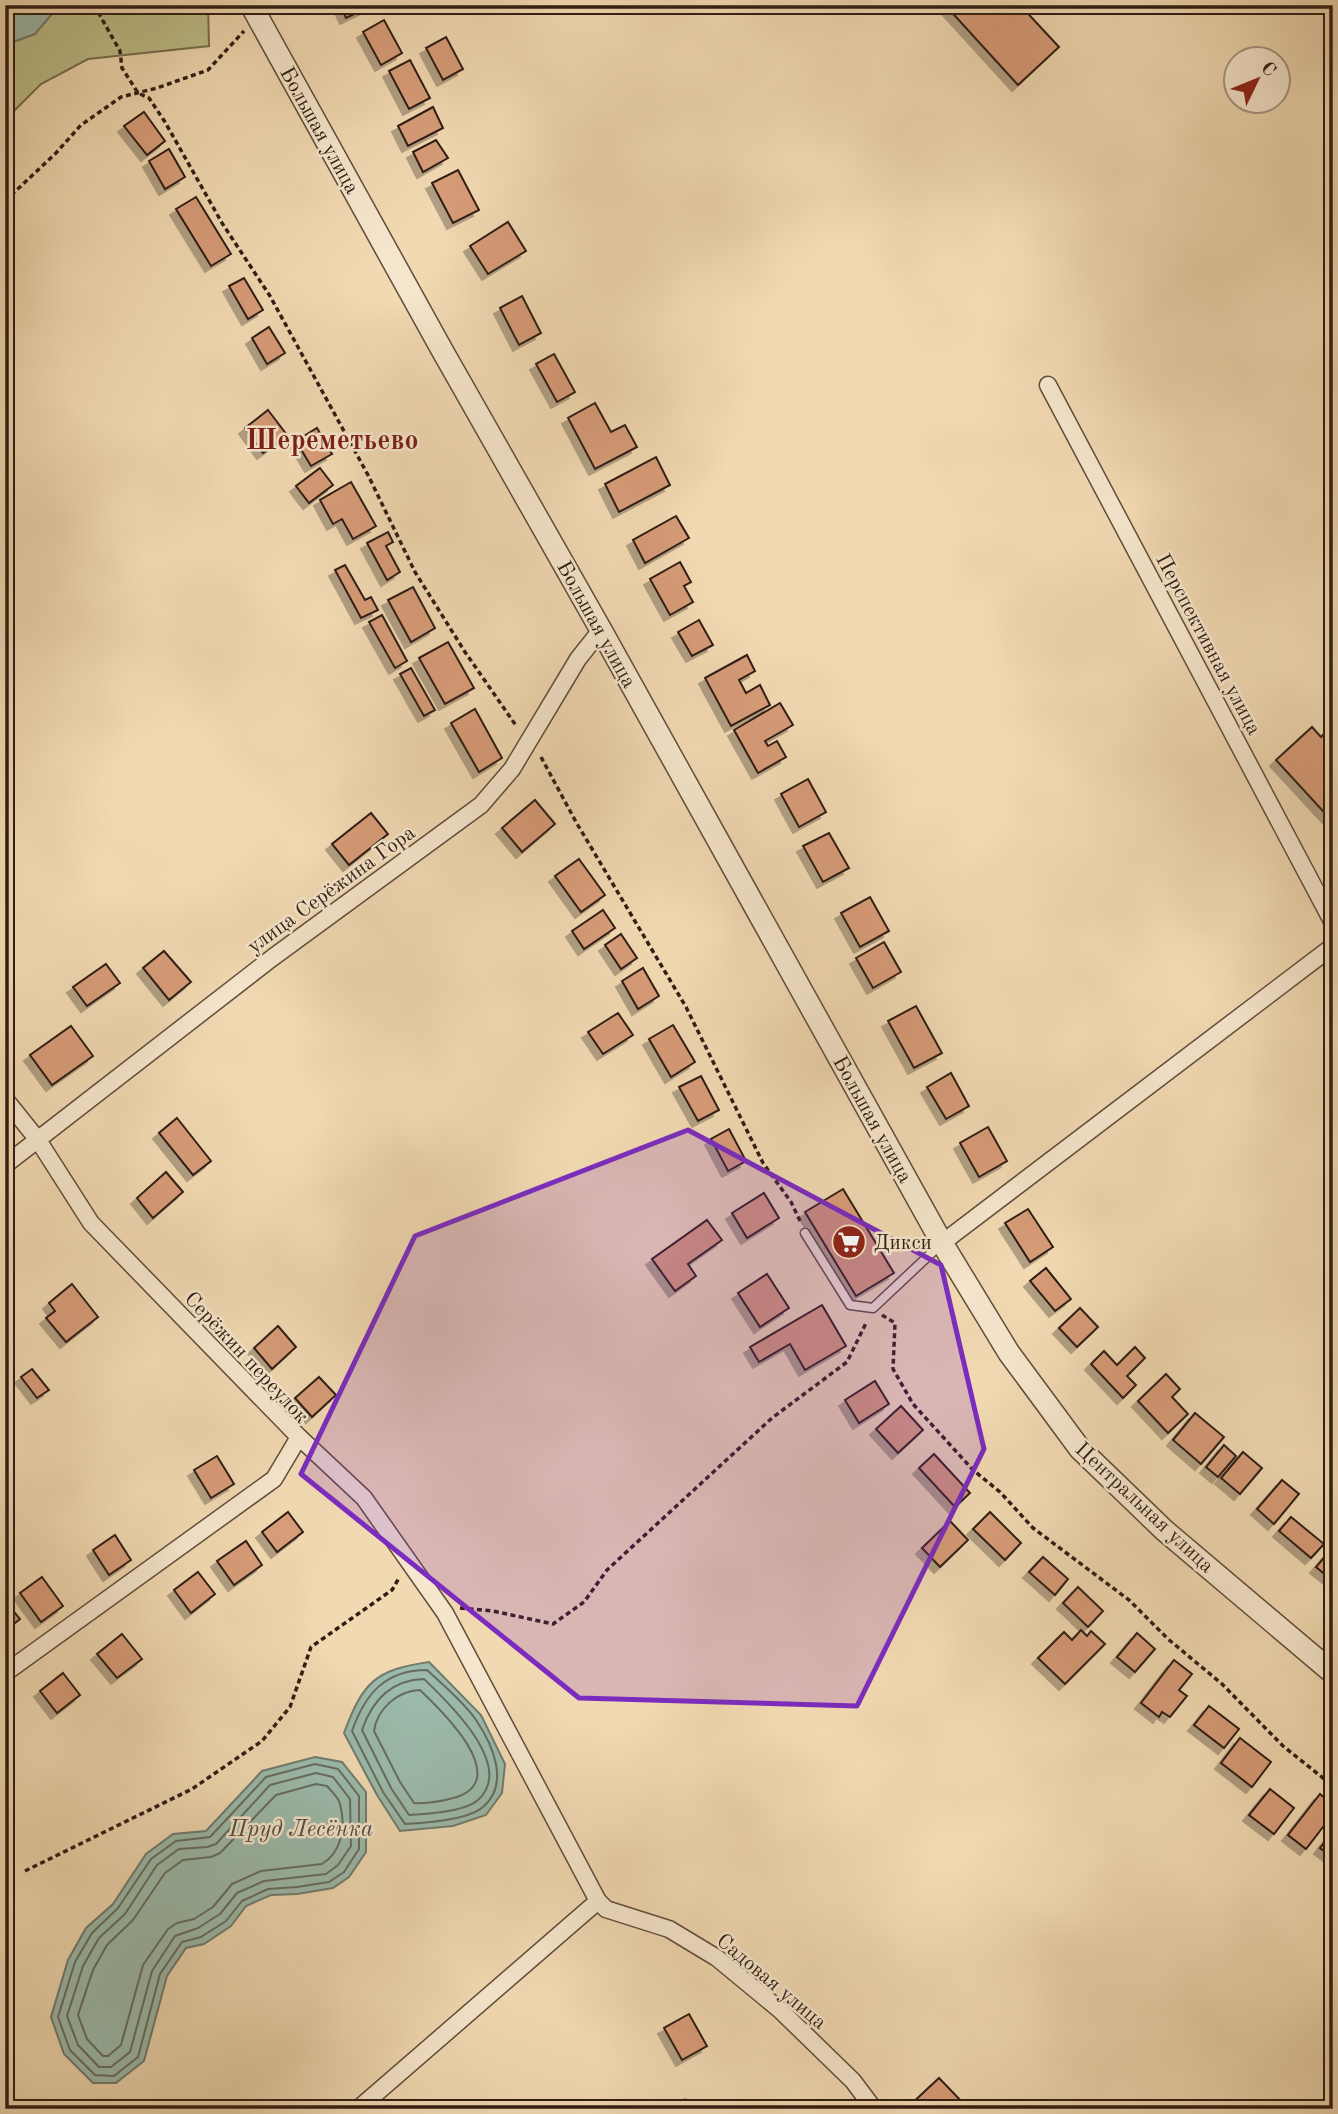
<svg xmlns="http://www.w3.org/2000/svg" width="1338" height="2114" font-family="'Old Standard TT',serif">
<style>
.green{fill:#bebe89;stroke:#766e4e;stroke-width:2}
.water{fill:#9bbaab;stroke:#707b6e;stroke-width:2}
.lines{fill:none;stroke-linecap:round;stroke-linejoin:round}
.shore{stroke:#656c5f;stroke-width:2}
.building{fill:#d79c78;stroke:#2f1d13;stroke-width:2;filter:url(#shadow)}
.service-casing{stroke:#604c3b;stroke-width:11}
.minor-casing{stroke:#604c3b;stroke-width:19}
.tertiary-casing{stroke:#604c3b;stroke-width:24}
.path{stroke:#2f1d13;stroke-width:3.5;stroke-dasharray:5 3.5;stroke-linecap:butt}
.service{stroke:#f6e6cd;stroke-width:8}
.minor{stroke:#f6e6cd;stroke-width:16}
.tertiary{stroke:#f6e6cd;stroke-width:21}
.marked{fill:#7b2cbf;fill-opacity:0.2;stroke:#7b2cbf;stroke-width:5;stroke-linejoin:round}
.labels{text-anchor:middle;stroke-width:5;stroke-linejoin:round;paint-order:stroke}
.street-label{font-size:21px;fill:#2f1d13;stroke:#f6e6cd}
.poi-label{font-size:21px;fill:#2f1d13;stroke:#f6e6cd;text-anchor:start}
.water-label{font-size:23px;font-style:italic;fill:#4f4c41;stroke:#f6e6cd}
.district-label{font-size:28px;font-weight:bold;fill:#7a1f14;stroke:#f6e6cd}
</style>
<defs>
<filter id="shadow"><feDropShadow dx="-6" dy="6" stdDeviation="0" flood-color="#0004"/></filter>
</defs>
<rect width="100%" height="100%" fill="#f1d9b2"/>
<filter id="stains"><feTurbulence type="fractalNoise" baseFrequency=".00286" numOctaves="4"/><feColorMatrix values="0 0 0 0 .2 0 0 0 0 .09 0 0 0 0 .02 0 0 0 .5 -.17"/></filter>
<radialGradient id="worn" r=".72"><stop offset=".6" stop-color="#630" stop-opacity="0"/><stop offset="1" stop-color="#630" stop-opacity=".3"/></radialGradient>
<polygon class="green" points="46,5 208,5 209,46 88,59 41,84 5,120 5,45 35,34 50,15"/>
<g class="water">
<polygon points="5,5 46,5 51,15 35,34 5,45"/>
<path d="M429 1662 481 1715 505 1764 502 1793 486 1815 453 1826 400 1831 377 1795 344 1733C363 1682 375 1670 429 1662Z"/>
<polygon points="315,1757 342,1762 366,1792 366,1852 349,1877 333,1888 297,1894 271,1895 246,1906 231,1926 204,1944 186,1948 167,1976 144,2061 116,2083 93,2083 64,2054 51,2017 68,1960 86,1928 113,1904 146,1854 173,1834 206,1831 262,1771"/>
</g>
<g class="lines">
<g class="shore">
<path d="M427 1670C443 1685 464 1702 476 1720 493 1745 510 1784 483 1807 469 1820 424 1823 405 1824L383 1792 352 1731C365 1694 385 1670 427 1670Z"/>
<path d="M424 1679C448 1702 516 1766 478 1800 464 1812 427 1814 409 1815L391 1788 362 1730C372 1701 391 1680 424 1679Z"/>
<path d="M420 1690C441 1710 512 1778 457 1797 443 1801 428 1804 414 1803L400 1782 374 1731C377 1709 397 1691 420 1690Z"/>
<polygon points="315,1764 338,1769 359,1796 359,1849 344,1872 329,1882 297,1887 268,1889 242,1901 226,1921 201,1937 182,1942 160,1974 138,2057 114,2076 95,2075 70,2050 58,2017 75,1962 92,1933 118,1908 151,1859 176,1841 210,1837 266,1777"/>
<polygon points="316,1773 333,1777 350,1799 351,1846 338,1865 326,1874 264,1881 237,1893 220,1914 198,1928 175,1936 152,1971 130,2052 111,2067 99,2067 78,2045 67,2016 83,1966 99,1938 125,1914 157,1865 179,1849 207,1847 216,1844 270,1785"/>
<path d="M316 1784 327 1786C332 1792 339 1798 340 1804 346 1826 342 1852 322 1864L261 1871 232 1884 213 1907 194 1919 177 1923 168 1929 143 1965 121 2045 108 2056H103L87 2039 78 2015 93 1970 107 1945 133 1920 165 1873 183 1860 211 1857 220 1853 276 1795Z"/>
</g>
</g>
<g class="building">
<polygon points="340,5 373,5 346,18"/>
<polygon points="945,5 1020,5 1059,47 1018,85"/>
<polygon points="384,20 402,53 381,65 363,32"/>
<polygon points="446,37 463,69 443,80 426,48"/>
<polygon points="410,60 430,98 409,109 389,71"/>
<polygon points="433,107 443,128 408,146 398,126"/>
<polygon points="144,112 165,141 147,155 124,126"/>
<polygon points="436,140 448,158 423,172 413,152"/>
<polygon points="169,149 185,177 165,189 149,161"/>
<polygon points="458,170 479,210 453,223 432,183"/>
<polygon points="196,197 231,254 211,266 176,209"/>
<polygon points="508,222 526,251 488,274 470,246"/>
<polygon points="244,278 263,310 248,319 229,286"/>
<polygon points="522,296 541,333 519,345 500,308"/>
<polygon points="269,327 285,353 267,364 252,338"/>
<polygon points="554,354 575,392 557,402 536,364"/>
<polygon points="595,403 611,432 625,425 637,447 595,469 568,418"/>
<polygon points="268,410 287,435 263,453 245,428"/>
<polygon points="317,428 332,454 311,466 296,441"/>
<polygon points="656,457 670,485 619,512 605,484"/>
<polygon points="320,468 333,485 309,503 296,486"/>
<polygon points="351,482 376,526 353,539 342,519 333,524 320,500"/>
<polygon points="676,516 689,538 645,563 633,540"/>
<polygon points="388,532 393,542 386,546 400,572 387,580 367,543"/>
<polygon points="680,562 691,582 684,586 693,602 670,615 650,579"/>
<polygon points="345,565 365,600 371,597 378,610 361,618 335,570"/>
<polygon points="413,587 435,628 411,642 388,600"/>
<polygon points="382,615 407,661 395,668 369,622"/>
<polygon points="699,620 713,645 692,656 678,632"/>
<polygon points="448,642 474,688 445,704 419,658"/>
<polygon points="747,655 755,671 739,680 746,693 760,685 770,705 731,726 705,678"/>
<polygon points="411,668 435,710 424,716 400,674"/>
<polygon points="780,703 793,725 765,741 768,746 777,741 786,757 758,773 734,730"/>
<polygon points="475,709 502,758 479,772 451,723"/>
<polygon points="1312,727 1321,737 1324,734 1333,744 1333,822 1276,760"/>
<polygon points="808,779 826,812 799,827 781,794"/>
<polygon points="535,800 555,824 522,852 502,828"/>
<polygon points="371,813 388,834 349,865 332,844"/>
<polygon points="829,833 849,868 823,882 803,846"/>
<polygon points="579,859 605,895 581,912 555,876"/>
<polygon points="870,897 889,931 860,947 841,913"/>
<polygon points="603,910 615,928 584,949 572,931"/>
<polygon points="621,934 637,958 621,969 605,945"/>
<polygon points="884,942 901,972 873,988 856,958"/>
<polygon points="164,951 191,982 169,1000 143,968"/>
<polygon points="106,964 120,983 87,1006 73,987"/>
<polygon points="643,968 659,996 638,1009 622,981"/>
<polygon points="916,1006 942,1053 914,1068 888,1021"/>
<polygon points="618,1013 633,1035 603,1054 588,1032"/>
<polygon points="673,1025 695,1062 671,1077 649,1039"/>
<polygon points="71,1026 93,1056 52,1085 30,1055"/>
<polygon points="951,1073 969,1106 946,1119 927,1087"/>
<polygon points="701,1076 719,1110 698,1121 679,1087"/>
<polygon points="177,1118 211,1161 193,1175 159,1133"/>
<polygon points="988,1127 1007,1161 979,1177 960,1143"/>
<polygon points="729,1129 746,1161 728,1171 711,1139"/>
<polygon points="166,1172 183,1192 153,1218 137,1198"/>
<polygon points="843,1189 894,1273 856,1296 805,1212"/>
<polygon points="764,1193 779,1218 747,1238 732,1213"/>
<polygon points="1028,1209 1053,1247 1030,1262 1005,1223"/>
<polygon points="707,1220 722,1240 688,1264 696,1276 675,1291 652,1259"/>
<polygon points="1046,1268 1071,1299 1055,1311 1030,1281"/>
<polygon points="767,1274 789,1308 760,1327 738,1293"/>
<polygon points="72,1284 98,1317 66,1342 46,1318 55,1311 49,1303"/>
<polygon points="822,1305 846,1346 805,1370 790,1344 759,1362 750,1347"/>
<polygon points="1080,1308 1098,1327 1077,1347 1059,1328"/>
<polygon points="278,1326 296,1347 272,1369 254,1348"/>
<polygon points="1135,1347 1145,1358 1127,1376 1136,1385 1123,1398 1091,1364 1104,1351 1117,1365"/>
<polygon points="32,1369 49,1390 37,1398 21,1377"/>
<polygon points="1166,1374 1180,1389 1172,1397 1188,1414 1168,1433 1138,1401"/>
<polygon points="319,1377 336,1395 312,1417 295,1398"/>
<polygon points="875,1381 889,1404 859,1423 845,1400"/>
<polygon points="901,1406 923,1430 898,1453 876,1429"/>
<polygon points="1195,1413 1224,1437 1201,1464 1173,1440"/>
<polygon points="1224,1445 1236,1456 1218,1477 1206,1467"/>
<polygon points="1243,1452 1262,1468 1240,1494 1221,1478"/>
<polygon points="934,1454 970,1493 955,1507 919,1468"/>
<polygon points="217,1456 234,1484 211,1498 194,1470"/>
<polygon points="1282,1480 1299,1494 1274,1524 1257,1509"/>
<polygon points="288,1512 303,1532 277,1552 262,1532"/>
<polygon points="990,1512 1021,1543 1005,1560 973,1529"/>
<polygon points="1291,1517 1324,1544 1311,1558 1279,1531"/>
<polygon points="950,1521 968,1540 940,1567 922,1548"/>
<polygon points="115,1535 131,1560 109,1575 93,1550"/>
<polygon points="246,1541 262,1565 234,1585 217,1561"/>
<polygon points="1333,1547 1333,1581 1316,1567"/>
<polygon points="1043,1557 1068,1579 1055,1595 1029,1572"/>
<polygon points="198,1572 215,1594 191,1613 174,1590"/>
<polygon points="42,1577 63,1606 41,1622 20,1593"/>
<polygon points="1078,1587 1103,1611 1088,1627 1063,1603"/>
<polygon points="5,1601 20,1619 5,1631"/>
<polygon points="1081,1630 1087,1636 1091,1631 1105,1644 1065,1684 1038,1658 1064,1632 1072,1640"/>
<polygon points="1137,1633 1155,1649 1135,1672 1117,1657"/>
<polygon points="122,1634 142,1659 117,1678 97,1654"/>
<polygon points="1174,1660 1192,1674 1179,1690 1187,1696 1170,1717 1162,1712 1159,1717 1141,1703"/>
<polygon points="63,1673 80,1695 57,1713 40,1691"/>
<polygon points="1209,1706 1239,1729 1224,1748 1194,1725"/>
<polygon points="1240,1738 1271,1762 1252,1787 1221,1763"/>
<polygon points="1270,1789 1294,1808 1274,1834 1249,1815"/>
<polygon points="1320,1794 1333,1805 1333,1814 1306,1849 1288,1835"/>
<polygon points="1333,1831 1333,1858 1320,1848"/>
<polygon points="689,2014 707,2046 682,2060 664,2028"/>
<polygon points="939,2078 965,2105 961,2109 912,2109 909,2106"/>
</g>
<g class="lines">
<g class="service-casing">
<polyline id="service" points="805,1233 850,1305 873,1308 940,1245"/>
</g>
<g class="minor-casing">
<g id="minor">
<polyline points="1048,385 1333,923"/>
<polyline points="5,1099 38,1140 91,1223 299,1437 274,1479 5,1673"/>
<polyline points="5,1165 272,958 481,805 512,769 578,659 601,630"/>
<polyline points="942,1243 1333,946"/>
<polyline points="299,1437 364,1498 445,1613 598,1901 606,1909 669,1929 717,1958 780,2010 853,2081 874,2109"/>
<polyline points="358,2109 598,1901"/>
<polyline points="685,2109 685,2108"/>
</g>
</g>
<g class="tertiary-casing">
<polyline id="tertiary" points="251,5 442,350 601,630 942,1243 1009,1353 1080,1449 1164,1530 1333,1673"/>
</g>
<g class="path">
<polyline points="94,5 120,51 122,68 138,93 149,98 165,122 222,223 270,296 368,475 415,572 465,652 517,727"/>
<polyline points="5,201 56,153 81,125 121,97 157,88 208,70 244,31"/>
<polyline points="541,757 576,822 686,1007 763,1163 791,1202 801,1223"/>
<polyline points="882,1315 895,1323 893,1369 913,1404 973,1470 1000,1492 1033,1528 1129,1600 1168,1639 1222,1684 1283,1746 1333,1786"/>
<polyline points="460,1608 493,1611 553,1624 584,1602 607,1570 772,1418 847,1362 867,1321"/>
<polyline points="25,1871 192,1789 262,1741 290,1707 311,1647 392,1590 399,1578"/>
</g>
<use href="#service" class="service"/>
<use href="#minor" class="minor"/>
<use href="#tertiary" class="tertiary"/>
</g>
<path class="marked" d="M688 1130 941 1265 984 1449 857 1706 579 1698 301 1474 415 1236Z"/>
<defs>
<g id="supermarket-disc" transform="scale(1.75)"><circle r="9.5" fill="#8f2418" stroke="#f6e6cd"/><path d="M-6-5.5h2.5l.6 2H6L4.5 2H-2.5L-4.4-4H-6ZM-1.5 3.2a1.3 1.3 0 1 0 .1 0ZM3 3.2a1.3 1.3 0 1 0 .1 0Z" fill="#fff"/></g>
</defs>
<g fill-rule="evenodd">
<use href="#supermarket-disc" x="849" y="1242"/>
</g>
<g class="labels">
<g class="street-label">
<text transform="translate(320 130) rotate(61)" y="7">Большая улица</text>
<text transform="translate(597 624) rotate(61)" y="7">Большая улица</text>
<text transform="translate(1209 644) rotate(62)" y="7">Перспективная улица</text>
<text transform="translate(331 889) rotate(-36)" y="7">улица Серёжина Гора</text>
<text transform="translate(873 1119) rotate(61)" y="7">Большая улица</text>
<text transform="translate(247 1357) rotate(47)" y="7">Серёжин переулок</text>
<text transform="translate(1145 1507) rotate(43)" y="7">Центральная улица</text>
<text transform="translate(772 1981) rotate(40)" y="7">Садовая улица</text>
</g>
<g class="poi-label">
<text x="874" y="1249">Дикси</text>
</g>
<g class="water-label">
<text x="301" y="1836">Пруд Лесёнка</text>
</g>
<g class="district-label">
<text x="332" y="449">Шереметьево</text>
</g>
</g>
<rect width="1338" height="2114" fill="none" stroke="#f1d9b2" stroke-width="28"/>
<rect x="7" y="7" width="1324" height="2100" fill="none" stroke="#2f1d13" stroke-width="3.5"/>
<rect x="14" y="14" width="1310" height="2086" fill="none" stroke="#2f1d13" stroke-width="2"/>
<g transform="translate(1257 80) rotate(47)"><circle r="33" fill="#f6e6cd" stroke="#a69683" stroke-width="2"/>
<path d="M0-5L12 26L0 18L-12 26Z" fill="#8f2418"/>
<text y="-10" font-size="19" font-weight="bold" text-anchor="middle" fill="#2f1d13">С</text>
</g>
<rect width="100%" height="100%" filter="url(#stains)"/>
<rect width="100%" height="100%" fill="url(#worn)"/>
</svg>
